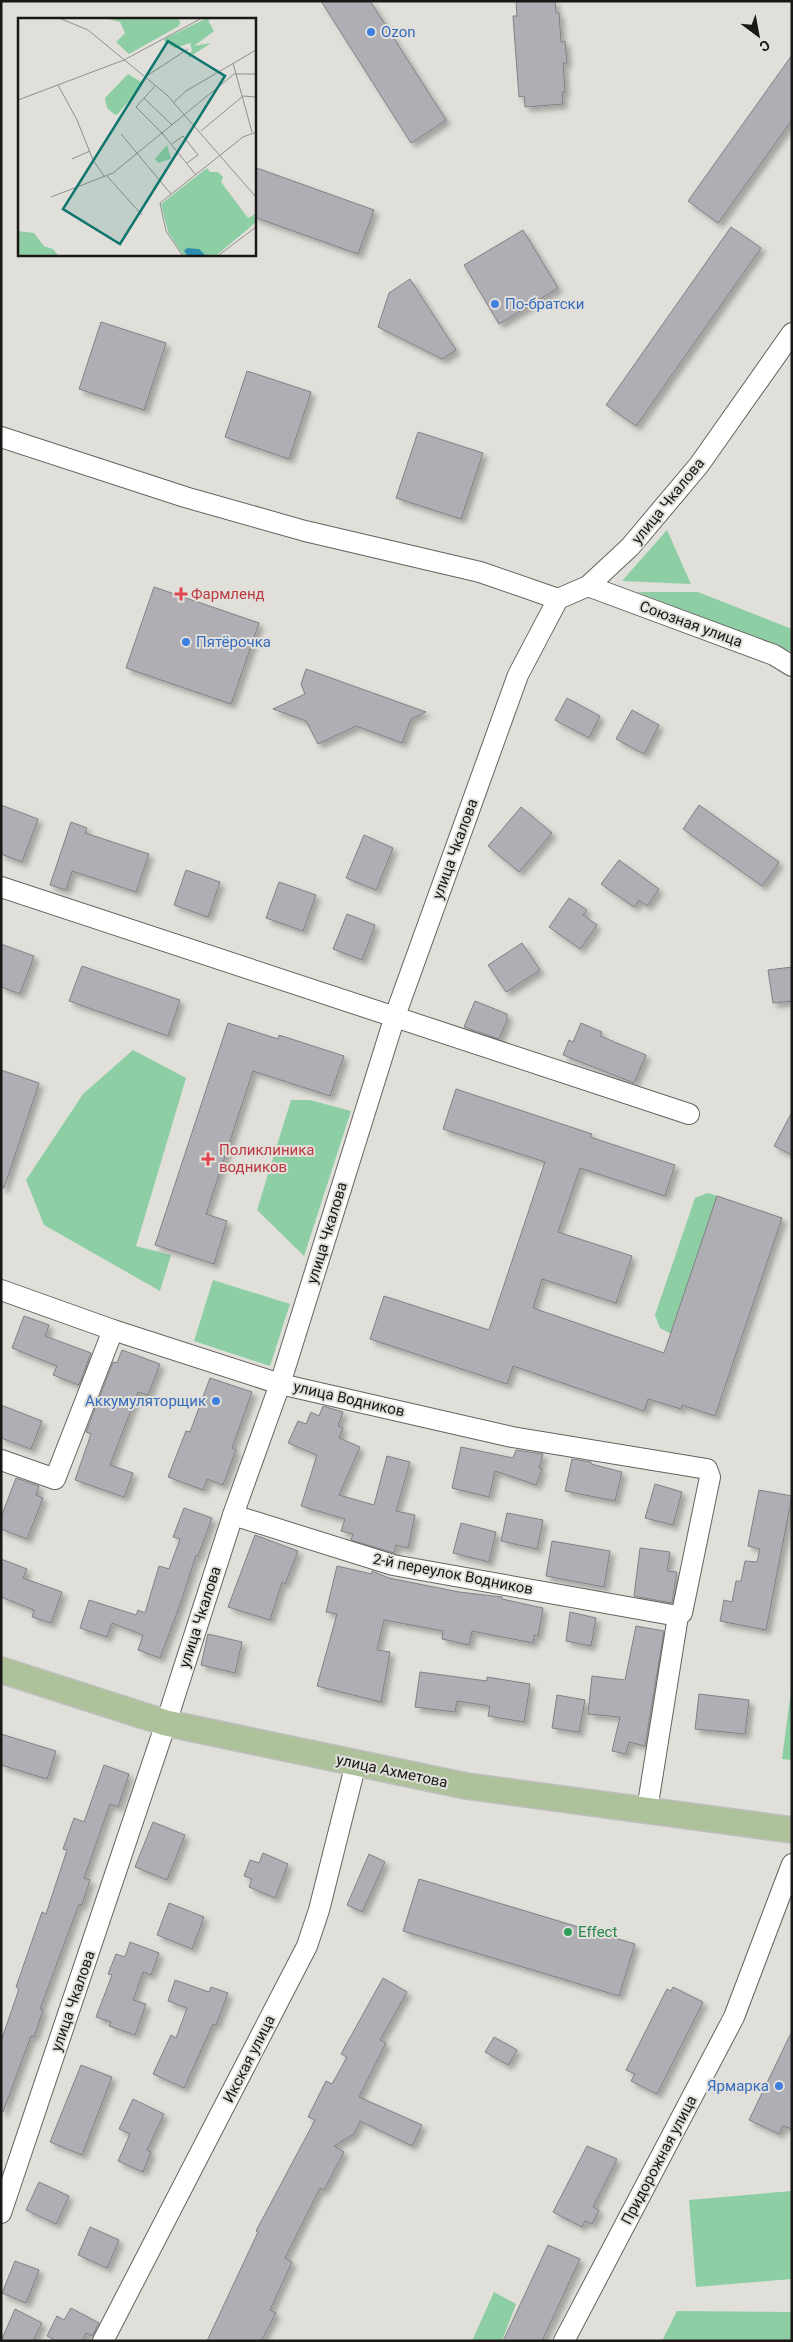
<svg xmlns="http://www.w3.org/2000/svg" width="793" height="2342" font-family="Roboto,sans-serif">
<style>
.green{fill:#8ecea4}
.building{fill:#afaeb4;stroke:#828186;filter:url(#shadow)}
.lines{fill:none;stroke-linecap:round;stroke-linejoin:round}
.minor-casing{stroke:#65635f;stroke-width:22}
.major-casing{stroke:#bfbebe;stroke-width:28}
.minor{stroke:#fff;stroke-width:20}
.major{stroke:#adc29a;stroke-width:25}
.shop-dot{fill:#3f7fe0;stroke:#e1dfda;stroke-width:2}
.health-dot{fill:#e0444e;stroke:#e1dfda;stroke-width:2}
.leisure-dot{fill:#2e9e5b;stroke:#e1dfda;stroke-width:2}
.labels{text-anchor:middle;stroke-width:4;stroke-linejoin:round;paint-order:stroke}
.shop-label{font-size:15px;fill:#366cbe;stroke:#e1dfda;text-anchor:start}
.street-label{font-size:15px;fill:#191816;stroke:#e1dfda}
.health-label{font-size:15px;fill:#be3a42;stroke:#e1dfda;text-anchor:start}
.leisure-label{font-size:15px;fill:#27864d;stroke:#e1dfda;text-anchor:start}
.inset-road{fill:none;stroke:#918f8c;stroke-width:1}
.view{fill:#0f766e;fill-opacity:0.15;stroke:#0f766e;stroke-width:2.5}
.inset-edge{fill:none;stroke:#191816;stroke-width:2.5}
</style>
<defs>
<filter id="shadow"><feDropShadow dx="4.5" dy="4.5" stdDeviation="2.5" flood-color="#0004"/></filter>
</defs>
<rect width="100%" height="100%" fill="#e1dfda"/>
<g class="green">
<polygon points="667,530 691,584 622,581"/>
<polygon points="637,592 698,592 792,629 792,652"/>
<polygon points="133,1050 186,1078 136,1246 171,1255 160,1291 44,1225 26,1180 83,1094"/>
<polygon points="291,1100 310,1100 351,1111 304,1256 257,1210"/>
<polygon points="708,1193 724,1198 677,1337 660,1328 655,1315 695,1198"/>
<polygon points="213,1280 290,1304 270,1366 194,1341"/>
<polygon points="792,1683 792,1760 782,1759"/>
<polygon points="792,2191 792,2279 696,2287 689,2200"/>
<polygon points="494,2292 516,2304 502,2341 472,2341"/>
<polygon points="677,2311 792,2312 792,2341 662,2341"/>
</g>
<g class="building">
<polygon points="321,1 370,1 446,120 411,143"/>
<polygon points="516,1 555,1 556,13 559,13 561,42 565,41 567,63 563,63 565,92 562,92 563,104 525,107 524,96 519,97 513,16 517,16"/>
<polygon points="792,55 792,120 718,223 688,201"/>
<polygon points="254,167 374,210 358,254 254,217"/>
<polygon points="731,227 761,248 636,426 606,405"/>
<polygon points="523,230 558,288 499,324 464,265"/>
<polygon points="410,279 456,350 442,359 378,327 389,293"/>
<polygon points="101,322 166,343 144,410 79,389"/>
<polygon points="247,371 311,392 289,459 225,437"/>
<polygon points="418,432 483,453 461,519 396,498"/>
<polygon points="154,587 259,623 231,704 126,668"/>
<polygon points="306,669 426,712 411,719 402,743 356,726 318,744 306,721 273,709 305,694 301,684"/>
<polygon points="567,698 600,716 589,738 555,720"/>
<polygon points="632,710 659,725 644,754 616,739"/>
<polygon points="1,805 38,819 22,862 1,854"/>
<polygon points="699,805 779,862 762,886 683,829"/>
<polygon points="521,807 552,833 519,872 488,846"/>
<polygon points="71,822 87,828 85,833 149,854 136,892 72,871 66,890 50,885"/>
<polygon points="364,835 393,848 376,890 346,878"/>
<polygon points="619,860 659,889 647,906 639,900 634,907 601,884"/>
<polygon points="186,870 220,882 208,917 174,905"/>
<polygon points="279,882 316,895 303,931 266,918"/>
<polygon points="569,898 587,910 583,915 597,925 580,949 549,927"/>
<polygon points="347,914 375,925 362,960 333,949"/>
<polygon points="522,943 540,970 506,992 488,965"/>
<polygon points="1,944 34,956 20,994 1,987"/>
<polygon points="82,966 180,1000 168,1036 69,1001"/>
<polygon points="792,967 792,1001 773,1003 768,970"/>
<polygon points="475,1001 507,1014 507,1020 499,1039 464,1027"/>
<polygon points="228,1023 278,1039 279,1035 344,1056 330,1096 253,1071 206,1214 227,1221 214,1264 155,1245"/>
<polygon points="581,1023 602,1032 600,1036 646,1055 634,1083 563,1055 569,1040 573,1042"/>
<polygon points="1,1070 39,1083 4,1188 1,1188"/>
<polygon points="456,1089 592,1134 590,1137 675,1165 665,1196 580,1168 558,1232 632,1256 616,1303 542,1279 533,1308 664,1353 717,1196 782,1218 715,1416 682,1405 681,1409 648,1399 644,1411 513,1366 507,1384 370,1339 384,1296 489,1330 545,1162 443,1129"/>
<polygon points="792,1112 792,1155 774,1146"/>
<polygon points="24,1316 49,1325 45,1336 91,1353 79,1385 53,1375 57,1366 12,1348"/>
<polygon points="122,1350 160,1364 148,1395 138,1392 110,1465 133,1473 124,1497 75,1480 91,1434 86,1432 113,1362 117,1363"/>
<polygon points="210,1378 252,1392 232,1448 236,1450 223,1485 207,1479 203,1490 168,1477 186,1431 190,1432"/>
<polygon points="1,1405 42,1421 31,1449 1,1438"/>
<polygon points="323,1406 343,1412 338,1426 343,1428 339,1438 360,1447 339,1495 374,1505 387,1456 410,1462 396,1511 415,1515 408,1548 396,1545 394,1553 351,1540 353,1534 341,1531 345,1519 301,1506 317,1455 288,1443 298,1421 306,1424 311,1412 319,1416"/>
<polygon points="461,1447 513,1458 516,1450 543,1454 539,1468 542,1469 536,1485 495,1471 489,1497 452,1488"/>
<polygon points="572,1459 591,1462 591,1464 622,1472 615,1501 565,1491"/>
<polygon points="16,1478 39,1486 36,1495 43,1498 27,1539 1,1529 1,1517"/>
<polygon points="655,1484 682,1492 673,1525 645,1518"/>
<polygon points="759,1490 792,1496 766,1630 720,1621 724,1600 732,1602 736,1581 741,1581 745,1561 757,1562 760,1549 748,1546"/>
<polygon points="184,1508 212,1518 198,1556 196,1555 181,1602 160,1658 138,1650 143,1635 112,1623 107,1637 80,1628 89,1600 136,1615 138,1610 145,1613 159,1566 169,1569 180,1539 173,1537"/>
<polygon points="507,1513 543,1520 537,1549 501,1541"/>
<polygon points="461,1523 496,1532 489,1562 453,1553"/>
<polygon points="255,1535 298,1551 285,1584 282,1582 270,1620 228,1607"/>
<polygon points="552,1541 610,1551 604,1587 546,1576"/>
<polygon points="640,1548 670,1552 667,1571 677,1572 672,1603 634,1596"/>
<polygon points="1,1559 27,1569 23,1578 62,1592 51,1623 32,1617 34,1610 1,1597"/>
<polygon points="337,1566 372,1574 372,1571 389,1578 459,1592 502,1597 502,1599 543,1608 538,1636 534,1635 533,1643 472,1631 469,1645 442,1639 443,1631 384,1620 377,1650 390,1652 381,1702 317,1686 337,1614 326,1612"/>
<polygon points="570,1612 596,1618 591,1646 566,1641"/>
<polygon points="636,1626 664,1631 645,1746 629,1742 626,1754 612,1751 620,1717 588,1714 592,1676 625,1680"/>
<polygon points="208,1634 242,1642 235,1673 201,1665"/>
<polygon points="420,1672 487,1681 487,1677 530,1684 524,1722 488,1716 490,1706 457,1701 455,1712 415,1707"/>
<polygon points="699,1694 749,1700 745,1734 695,1729"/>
<polygon points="557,1695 585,1700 579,1732 552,1728"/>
<polygon points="1,1734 56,1751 47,1779 1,1765"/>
<polygon points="104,1765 129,1774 118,1807 110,1804 84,1878 90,1880 82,1905 79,1904 40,2009 43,2010 34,2037 31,2036 3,2112 1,2112 1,2041 19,1989 16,1987 42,1912 46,1914 67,1850 63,1849 74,1818 84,1822"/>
<polygon points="153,1822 185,1835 167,1880 135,1867"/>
<polygon points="263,1853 288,1864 275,1898 249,1887 252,1879 244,1876 250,1860 259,1863"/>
<polygon points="369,1854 385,1862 362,1912 347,1905"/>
<polygon points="419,1879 635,1944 619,1996 403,1931"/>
<polygon points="169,1903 204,1917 192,1949 157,1935"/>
<polygon points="130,1942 159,1953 151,1975 143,1972 133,2000 146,2004 135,2035 109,2026 111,2022 96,2017 112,1975 108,1974 116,1954 125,1957"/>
<polygon points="383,1978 407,1992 380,2040 386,2043 359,2097 422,2125 412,2146 360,2121 354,2134 334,2146 344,2152 324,2190 320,2188 285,2258 292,2262 270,2310 276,2313 261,2341 207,2341 258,2232 256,2231 315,2120 308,2117 326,2081 332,2084 347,2057 341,2054"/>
<polygon points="175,1980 209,1992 211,1987 228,1993 216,2025 213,2024 184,2088 153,2074 171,2035 176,2038 187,2008 168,2001"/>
<polygon points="673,1987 703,2002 657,2094 631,2081 635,2074 626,2070 667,1989 671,1991"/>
<polygon points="792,2031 792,2129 783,2126 779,2134 749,2120"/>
<polygon points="494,2037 517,2050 508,2065 485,2052"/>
<polygon points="81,2065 112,2077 82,2155 50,2142"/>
<polygon points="133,2099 164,2114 147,2150 151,2152 143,2172 118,2161 130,2134 119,2129"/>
<polygon points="587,2146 617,2159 593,2207 599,2210 592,2224 585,2221 582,2227 553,2212"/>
<polygon points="39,2182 69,2196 56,2224 26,2210"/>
<polygon points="90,2227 119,2240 107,2268 78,2255"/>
<polygon points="548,2245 580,2259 542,2341 503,2341"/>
<polygon points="15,2261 39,2270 26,2303 2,2293"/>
<polygon points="71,2308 99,2323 92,2336 86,2333 82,2341 56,2341 47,2336 57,2316 64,2320"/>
<polygon points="15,2309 42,2323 33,2341 1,2341"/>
</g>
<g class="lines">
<g class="minor-casing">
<g id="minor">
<polyline points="1,437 185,497 305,531 480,572 558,599"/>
<polyline points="588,586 774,655 792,666"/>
<polyline points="1,887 689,1114"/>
<polyline points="1,1290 113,1330 280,1384 512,1437 707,1469 710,1477 682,1613 678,1616 647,1810"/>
<polyline points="1,1460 55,1479 113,1330"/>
<polyline points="233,1515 393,1565 678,1616"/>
<polyline points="1,2213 166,1723 233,1515 280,1384 395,1016 518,675 558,599 588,586 630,547 699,465 792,333"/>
<polyline points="103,2341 307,1946 319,1910 356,1763"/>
<polyline points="564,2341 734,2017 792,1864"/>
</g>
</g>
<g class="major-casing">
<polyline id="major" points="1,1670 166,1723 466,1786 792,1830"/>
</g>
<use href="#minor" class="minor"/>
<use href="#major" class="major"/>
</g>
<g class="shop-dot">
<circle cx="371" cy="32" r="5"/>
<circle cx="495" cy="304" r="5"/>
<circle cx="186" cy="642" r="5"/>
<circle cx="216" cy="1401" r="5"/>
<circle cx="779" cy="2086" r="5"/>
</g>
<g class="health-dot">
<path d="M178.5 586.5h5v5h5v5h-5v5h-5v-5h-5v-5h5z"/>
<path d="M205.5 1151.5h5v5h5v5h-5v5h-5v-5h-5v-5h5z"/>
</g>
<circle class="leisure-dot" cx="568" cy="1932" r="5"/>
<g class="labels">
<g class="shop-label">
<text x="381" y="37">Ozon</text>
<text x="505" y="309">По-братски</text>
<text x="196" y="647">Пятёрочка</text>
<text x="206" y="1406" text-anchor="end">Аккумуляторщик</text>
<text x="769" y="2091" text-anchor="end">Ярмарка</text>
</g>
<g class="street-label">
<text transform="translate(668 501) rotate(-51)" y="5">улица Чкалова</text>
<text transform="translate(691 624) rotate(20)" y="5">Союзная улица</text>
<text transform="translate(455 849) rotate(-70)" y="5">улица Чкалова</text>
<text transform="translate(327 1233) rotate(-73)" y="5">улица Чкалова</text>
<text transform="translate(349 1399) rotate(13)" y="5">улица Водников</text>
<text transform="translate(453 1574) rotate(11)" y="5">2-й переулок Водников</text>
<text transform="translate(200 1617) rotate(-72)" y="5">улица Чкалова</text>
<text transform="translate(392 1771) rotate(12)" y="5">улица Ахметова</text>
<text transform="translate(73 2001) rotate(-71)" y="5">улица Чкалова</text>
<text transform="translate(249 2059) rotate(-63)" y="5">Икская улица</text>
<text transform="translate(659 2160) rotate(-62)" y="5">Придорожная улица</text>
</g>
<g class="health-label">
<text x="191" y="599">Фармленд</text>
<text x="219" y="1155">Поликлиника<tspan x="219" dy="17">водников</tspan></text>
</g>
<g class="leisure-label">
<text x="578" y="1937">Effect</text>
</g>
</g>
<g transform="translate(18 18)">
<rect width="238" height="238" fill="#e1dfda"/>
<path d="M87 0H160L162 4 161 8 111 36 98 24 107 15 102 4ZM189 0H196L190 2 196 13 176 28 193 25 170 40 174 32 172 25 157 30 147 24 146 21ZM110 56 125 65 99 97 96 96 89 90 87 80ZM149 127 153 141 140 145 137 141ZM189 150 192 154H200L205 159 203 164 230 200 237 196V205L199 237H165L150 214 143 186ZM0 213 16 215 26 228 35 231 40 237H0Z" fill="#8ecea4"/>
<path d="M169 230 181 231 187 237H169L166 233Z" fill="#2e8fb1"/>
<path class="inset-road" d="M41 0 70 12 149 77 238 179M106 42 184 0M215 45 234 114M127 59 170 31M40 67 59 102 75 142 86 158M137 68 118 89 144 115 178 157M126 80 154 107M0 82 106 42M156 84 168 73 238 32M183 113 225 78 238 79M103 116 153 176M154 126 165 118 180 137 169 145M54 141 72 133M89 158 124 197M33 179 95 155 216 56H238M164 237 148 213 142 185 225 119 238 114M201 237 238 209"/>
<path class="view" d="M150 23 207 58 102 226 45 191Z"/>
<rect width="238" height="238" class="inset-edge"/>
</g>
<rect width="793" height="2342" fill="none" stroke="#191816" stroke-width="5"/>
<g transform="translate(758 35) rotate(148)" stroke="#e1dfda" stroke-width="4" paint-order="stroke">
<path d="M0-4L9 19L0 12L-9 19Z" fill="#191816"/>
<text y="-8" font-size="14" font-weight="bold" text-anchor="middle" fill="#191816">С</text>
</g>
</svg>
